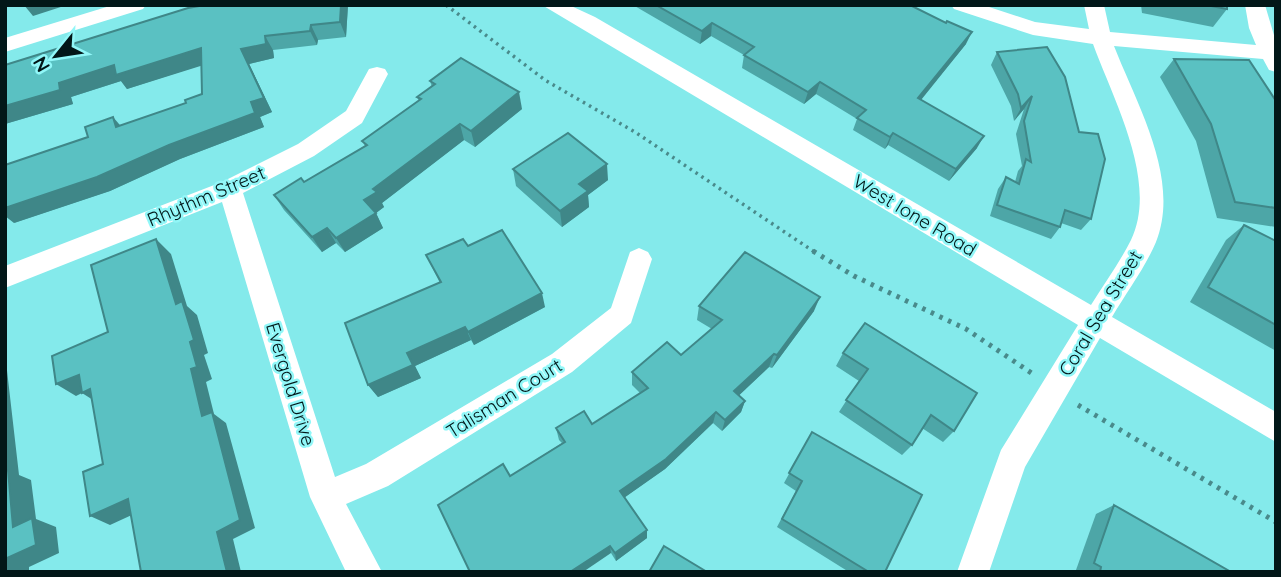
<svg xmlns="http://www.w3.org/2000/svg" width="1281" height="577" font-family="Quicksand,sans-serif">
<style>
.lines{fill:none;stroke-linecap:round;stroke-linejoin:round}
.path-far1{stroke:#498a8b;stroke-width:3.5;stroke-dasharray:2.5 4.5;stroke-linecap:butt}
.path{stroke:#498a8b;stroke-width:5;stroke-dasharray:3.5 6;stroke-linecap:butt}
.street{fill:#fff;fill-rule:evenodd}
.wall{fill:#4da6a7}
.shaded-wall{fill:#3f8788}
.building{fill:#5ac1c2;stroke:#3f8788;stroke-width:2}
.labels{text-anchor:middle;stroke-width:5;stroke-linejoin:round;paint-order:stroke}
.street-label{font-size:19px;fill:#021718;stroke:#91f7f8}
</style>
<rect width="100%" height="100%" fill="#84eaeb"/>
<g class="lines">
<polyline class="path-far1" points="446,5 545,80 635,132 816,253"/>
<g class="path">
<polyline points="813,251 854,276 966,329 1033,374"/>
<polyline points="1078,405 1276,522"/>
</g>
<g class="street">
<polygon points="113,5 146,5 143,9 5,52 5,38"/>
<path d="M542 5H569L595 17 1091 305C1104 284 1120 262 1131 240 1159 182 1113 99 1093 44L1033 35 954 9 951 5H983L1035 22 1089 29 1084 5H1104L1110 32 1256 45 1249 28 1245 5H1265L1276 42V72L1269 70 1263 59 1114 46C1137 105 1181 179 1156 242 1145 268 1126 293 1112 317L1276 412V442L1100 338 1025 467 989 572H957L1001 450 1078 325Z"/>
<polygon points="377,67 385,69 388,74 362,123 314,156 243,193 335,477 366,464 552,354 611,308 630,252 639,248 648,252 652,259 631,323 572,372 388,486 346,504 382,572 346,572 310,497 222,202 5,288 5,266 222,182 298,144 346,111 369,69"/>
</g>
</g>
<g class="wall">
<polygon points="205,5 348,5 346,37 318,40 317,45 273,50 274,58 249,64 272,112 260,117 264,127 180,159 110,191 14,223 120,126 186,103 202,94 201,65 127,89 121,81 71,97 73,104 5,124"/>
<polygon points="633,5 910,5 966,44 921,99 977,148 949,181 888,145 885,149 853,130 857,119 816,94 804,104 742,68 744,55 711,36 700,44"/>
<polygon points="1141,5 1227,5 1227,9 1213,27 1142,13"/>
<polygon points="1047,47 1091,219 1081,230 1061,223 1060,227 1051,239 990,216 998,189 1006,177 1015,182 1018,171 1022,166 1016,134 1024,109 1014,121 1011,106 991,65 997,52"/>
<polygon points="1174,59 1276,101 1276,227 1217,218 1196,141 1160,77"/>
<polygon points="430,81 522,109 475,147 464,140 382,203 384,207 376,213 383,228 345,252 336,243 322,252 284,210 274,195 304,182 365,146 362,141 419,101 417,97 432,87"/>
<polygon points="513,169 608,180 588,195 589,207 562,227 516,186"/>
<polygon points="1244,225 1276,241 1276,351 1190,302 1226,240"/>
<polygon points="468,246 545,307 474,345 471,340 415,366 421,378 378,397 368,385 440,283 426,255"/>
<polygon points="699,306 814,311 772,368 769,367 739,395 745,401 741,412 722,431 713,423 665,469 625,497 647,538 616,561 611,553 510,476 562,443 559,440 556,428 592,424 640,393 632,385 632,372 681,355 712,329 697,320"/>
<polygon points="865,323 954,431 943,442 922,428 912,445 902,455 839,412 859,381 836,366 843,353"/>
<polygon points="812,432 885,572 849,572 777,527 796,491 784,483"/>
<polygon points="1114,505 1231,572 1079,572 1076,570 1096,514"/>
</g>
<g class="shaded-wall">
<polygon points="24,5 67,5 33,16"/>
<polygon points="341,5 348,5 346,37 340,22"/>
<polygon points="712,23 711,36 700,44 702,31"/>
<polygon points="311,25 318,40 317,45 310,31"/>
<polygon points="972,32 966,44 913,110 918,98"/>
<polygon points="265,36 273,50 274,58 249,64 272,112 260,117 264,127 180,159 110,191 14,223 5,216 5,200 251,102 241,49"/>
<polygon points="201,48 210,63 127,89 121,81 71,97 73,104 5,124 5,106 59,83 114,65"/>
<polygon points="820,82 816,94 804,104 808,92"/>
<polygon points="519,92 522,109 475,147 471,131"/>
<polygon points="1032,96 1024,109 1014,121 1021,108"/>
<polygon points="113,117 125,131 116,127"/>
<polygon points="460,124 464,140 382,203 384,207 376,213 383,228 345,252 336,238 373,189"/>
<polygon points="893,133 888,145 885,149 890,137"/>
<polygon points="984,136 977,148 949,181 956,169"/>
<polygon points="607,164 608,180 588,195 589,207 562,227 560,211 579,184"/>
<polygon points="327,228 336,243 322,252 312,237"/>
<polygon points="156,239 171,254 187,306 197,315 208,353 204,355 212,379 206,382 214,414 226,423 255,528 233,539 241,572 227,572 217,532 202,416 176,304"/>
<polygon points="542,293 545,307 474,345 468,332"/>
<polygon points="820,297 814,311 772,368 777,355"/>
<polygon points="465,327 471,340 415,366 421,378 378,397 368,385 407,353"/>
<polygon points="5,353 19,475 31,480 36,519 56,527 59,553 29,567 29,572 5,572 5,559 13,527 5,479"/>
<polygon points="774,354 769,367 731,403 734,391"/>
<polygon points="79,375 101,405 82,393 76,396 56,384"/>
<polygon points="745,401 741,412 722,431 725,420"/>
<polygon points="716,412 713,423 665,469 621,500 620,491"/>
<polygon points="128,499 147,508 110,525 90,516"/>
<polygon points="647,530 647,538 616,561 615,553"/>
<polygon points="610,546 611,553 583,572 570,572"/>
</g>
<g class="building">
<polygon points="205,5 341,5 340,22 311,25 310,31 265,36 266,44 241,49 264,98 251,102 255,113 169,145 97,177 5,208 5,165 88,137 85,127 113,117 116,127 186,103 185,100 202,94 201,48 116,75 114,65 59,83 60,90 5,106 5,65 188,8"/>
<polygon points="656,5 910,5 946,23 947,21 972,32 918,98 984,136 956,169 893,133 890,137 857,118 866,110 820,82 808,92 744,55 754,47 712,23 702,31"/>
<polygon points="1206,5 1227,5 1227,9"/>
<polygon points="1047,47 1065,77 1079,132 1098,134 1105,159 1091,219 1065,210 1060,227 997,205 1006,177 1019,184 1026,159 1031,162 1024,121 1032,96 1021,108 1018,94 997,52"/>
<polygon points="461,58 519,92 471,131 460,124 373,189 377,192 364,200 376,213 336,238 327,228 312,237 274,195 301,178 304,182 367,145 362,141 421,99 417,97 435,84 430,81"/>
<polygon points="1174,59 1249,60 1276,101 1276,208 1235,202 1211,124"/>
<polygon points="568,133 607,164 579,184 588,191 560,211 513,169"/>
<polygon points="1244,225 1276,241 1276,325 1208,287"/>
<polygon points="502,230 542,293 468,332 465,327 407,353 413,365 368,385 345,323 441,282 426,255 463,239 468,246"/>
<polygon points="156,239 176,304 182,301 194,340 190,342 197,367 191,369 202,416 212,412 240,520 217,532 227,572 141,572 128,499 90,516 83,472 103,464 90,389 82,393 79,375 56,384 52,356 108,332 91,265"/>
<polygon points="745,252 820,297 777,355 774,354 734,391 745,401 725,420 716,412 666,459 620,491 647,530 615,553 610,546 570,572 470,572 438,505 503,464 510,476 565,442 556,428 584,411 592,424 648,388 632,372 667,342 681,355 722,320 699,306"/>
<polygon points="865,323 977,393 954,431 931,415 912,445 846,400 868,369 843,353"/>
<polygon points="812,432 922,495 885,572 869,572 782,519 802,481 789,473"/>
<polygon points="8,470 13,527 32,518 36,545 5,559 5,471"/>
<polygon points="1114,505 1231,572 1100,572 1101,567 1094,563"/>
<polygon points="664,546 707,572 649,572"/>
</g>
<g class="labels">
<g class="street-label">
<text transform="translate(206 196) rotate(-23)" y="7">Rhythm Street</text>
<text transform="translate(915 215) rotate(31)" y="7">West Ione Road</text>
<text transform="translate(1100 313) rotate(-59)" y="7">Coral Sea Street</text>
<text transform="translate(291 384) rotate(73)" y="7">Evergold Drive</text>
<text transform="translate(504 398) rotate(-32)" y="7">Talisman Court</text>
</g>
</g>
<rect width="1281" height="577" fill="none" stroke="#021718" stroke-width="14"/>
<g transform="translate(56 56) rotate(240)" stroke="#91f7f8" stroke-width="5" paint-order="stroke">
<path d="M0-5L12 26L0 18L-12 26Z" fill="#021718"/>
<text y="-10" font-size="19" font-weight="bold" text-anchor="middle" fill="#021718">N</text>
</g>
</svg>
